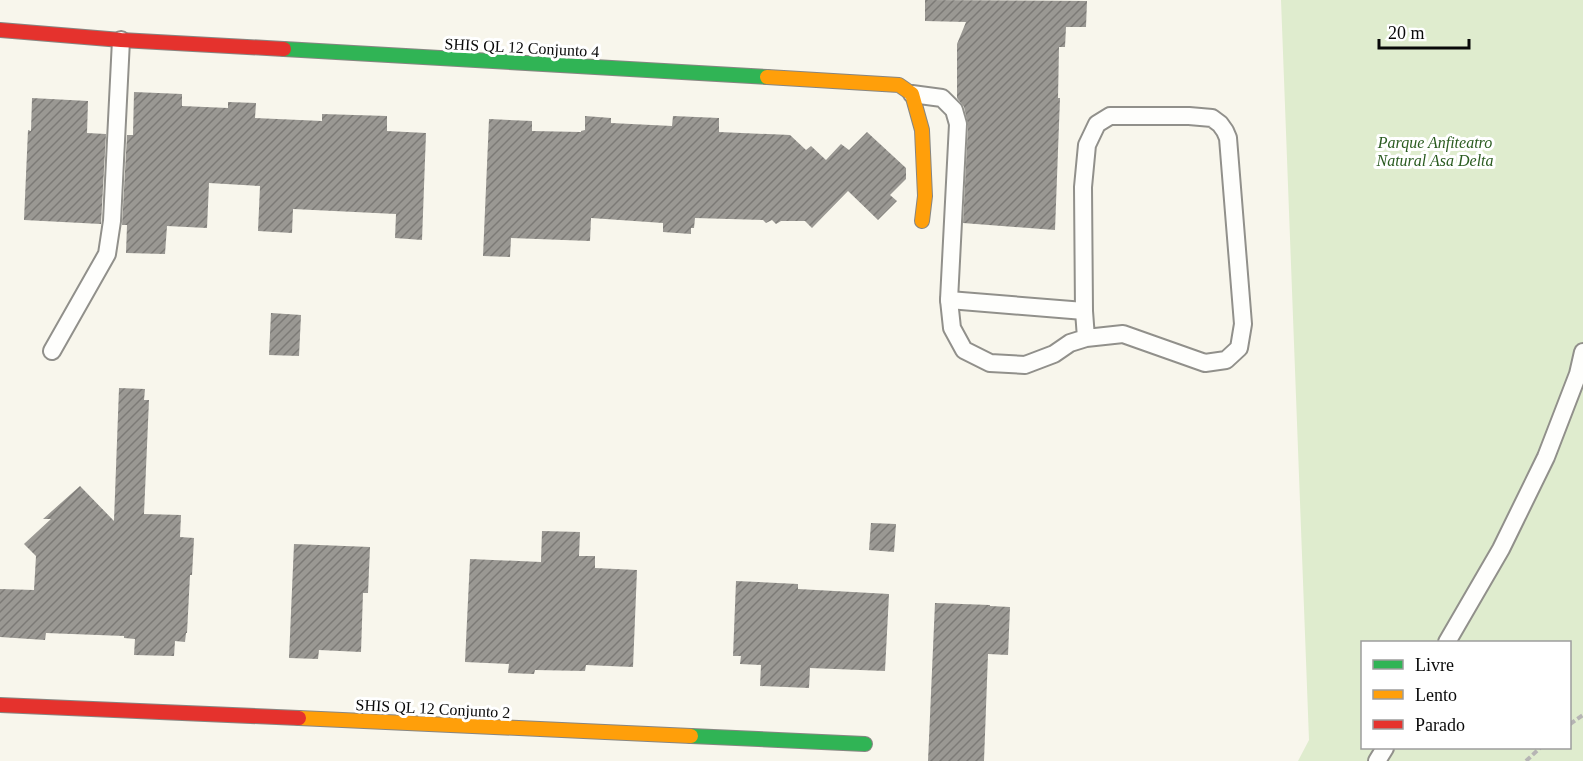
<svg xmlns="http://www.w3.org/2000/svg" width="1583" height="761" font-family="'Times New Roman',serif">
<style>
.park{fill:#dfecce;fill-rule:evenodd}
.building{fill:url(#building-hatch)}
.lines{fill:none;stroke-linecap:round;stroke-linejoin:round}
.lane-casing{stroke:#91908b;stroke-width:20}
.fast-casing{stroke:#878682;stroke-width:16}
.slow-casing{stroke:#878682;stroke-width:16}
.jam-casing{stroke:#878682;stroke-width:16}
.path{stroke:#b6b5b4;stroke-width:4;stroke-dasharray:6 3;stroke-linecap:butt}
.lane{stroke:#fefefc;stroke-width:16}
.fast{stroke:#30b455;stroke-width:14}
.slow{stroke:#ff9f0a;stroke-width:14}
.jam{stroke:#e5322d;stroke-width:14}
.labels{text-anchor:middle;stroke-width:6;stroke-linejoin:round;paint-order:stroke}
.street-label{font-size:16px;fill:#090909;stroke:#fff}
.park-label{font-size:16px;font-style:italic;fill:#2a5b20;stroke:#fff}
</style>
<defs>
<pattern id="building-hatch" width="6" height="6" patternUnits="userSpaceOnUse" patternTransform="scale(1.5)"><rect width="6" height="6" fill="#9a9893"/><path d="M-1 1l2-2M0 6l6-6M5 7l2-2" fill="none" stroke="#7c7a76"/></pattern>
</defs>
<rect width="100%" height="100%" fill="#f8f6ec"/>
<path class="park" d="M1281 0H1583V761H1298L1309 740ZM1362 642H1570V748H1362Z"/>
<g class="building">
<polygon points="925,0 1087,1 1086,27 1066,27 1065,47 1059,47 1058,98 1060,98 1055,230 963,223 968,125 964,107 957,98 957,44 966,22 925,21"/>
<polygon points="134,92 182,94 182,106 228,108 228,102 256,103 255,118 322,121 322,114 387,116 387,131 426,133 422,240 395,238 396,214 293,209 292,233 258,231 260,186 209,183 207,228 167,226 165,254 126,253 127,225 122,225 127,135 133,135"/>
<polygon points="32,98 88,101 87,133 106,134 101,224 24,220 28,130 31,131"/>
<polygon points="585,116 611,118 611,123 672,126 673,116 719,118 719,132 790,135 806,150 811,146 826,160 841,144 849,150 867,132 906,168 906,179 890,195 897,201 878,220 848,191 812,228 805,221 781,221 776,224 772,220 766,223 763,220 695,218 694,228 691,228 691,234 663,232 663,223 591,218 590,241 511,238 510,257 483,256 489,119 532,121 532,131 581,132 581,131 585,130"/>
<polygon points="271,313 301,315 299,356 269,355"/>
<polygon points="119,388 145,389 144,400 149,400 144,514 181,515 180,537 194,538 192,575 190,575 187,633 186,633 185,642 175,641 174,656 134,655 135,639 124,638 124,636 46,633 45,640 0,637 0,589 34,590 36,556 24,544 51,519 43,519 80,486 114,521"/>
<polygon points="871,523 896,524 894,552 869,550"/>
<polygon points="542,531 580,532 579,556 595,556 595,568 637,570 633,667 586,665 585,671 535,670 534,674 508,673 509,664 465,662 470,559 541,562"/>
<polygon points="294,544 370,547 368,593 363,593 361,652 319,650 318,659 289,658"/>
<polygon points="736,581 798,584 798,589 889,594 885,671 810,668 809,688 760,686 761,665 740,664 741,656 733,656"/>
<polygon points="935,603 990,605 990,606 1010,607 1008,655 988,654 984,761 928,761"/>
</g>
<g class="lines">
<g class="lane-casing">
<g id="lane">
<polyline points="912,94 942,98 954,110 958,124 949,300 952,328 964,350 990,363 1025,365 1054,354 1070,343 1086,338 1123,334 1205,363 1226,360 1239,348 1243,324 1228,138 1225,131 1220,124 1212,118 1189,116 1110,116 1097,124 1087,145 1083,187 1084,311 1086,338"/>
<polyline points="949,300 1084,311"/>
<polyline points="52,351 107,254 112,221 121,40"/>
<polyline points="1447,642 1501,549 1546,457 1578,374 1583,352"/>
<polyline points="1377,761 1385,748"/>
</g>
</g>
<g class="fast-casing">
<g id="fast">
<polyline points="284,49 767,77"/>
<polyline points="691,736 865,744"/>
</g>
</g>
<g class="slow-casing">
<g id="slow">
<polyline points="767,77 899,85 912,94 922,130 925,196 922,221"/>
<polyline points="299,718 691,736"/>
</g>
</g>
<g class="jam-casing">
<g id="jam">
<polyline points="0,30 121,40 284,49"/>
<polyline points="0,705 299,718"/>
</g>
</g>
<g class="path">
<polyline points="1570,724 1583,715"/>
<polyline points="1526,761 1540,748"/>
</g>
<use href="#lane" class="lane"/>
<use href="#fast" class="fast"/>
<use href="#slow" class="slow"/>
<use href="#jam" class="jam"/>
</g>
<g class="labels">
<g class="street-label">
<text transform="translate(522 47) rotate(3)" y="6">SHIS QL 12 Conjunto 4</text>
<text transform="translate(433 708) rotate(3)" y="6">SHIS QL 12 Conjunto 2</text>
</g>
<g class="park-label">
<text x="1435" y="148">Parque Anfiteatro<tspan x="1435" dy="18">Natural Asa Delta</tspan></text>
</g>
</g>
<rect x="1361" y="641" width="210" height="108" fill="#ffffff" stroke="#9d9d9d" stroke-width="1.5"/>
<rect x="1373" y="660" width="30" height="9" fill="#30b455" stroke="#9d9d9d" stroke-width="1.5"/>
<text x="1415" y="671" font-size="18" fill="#090909">Livre</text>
<rect x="1373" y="690" width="30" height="9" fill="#ff9f0a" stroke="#9d9d9d" stroke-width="1.5"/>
<text x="1415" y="701" font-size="18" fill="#090909">Lento</text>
<rect x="1373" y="720" width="30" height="9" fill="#e5322d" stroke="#9d9d9d" stroke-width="1.5"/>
<text x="1415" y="731" font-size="18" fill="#090909">Parado</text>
<path d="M1379 39v9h90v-9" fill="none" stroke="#090909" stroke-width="3"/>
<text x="1388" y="39" font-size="18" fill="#090909" stroke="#ffffff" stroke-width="4.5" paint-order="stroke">20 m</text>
</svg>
